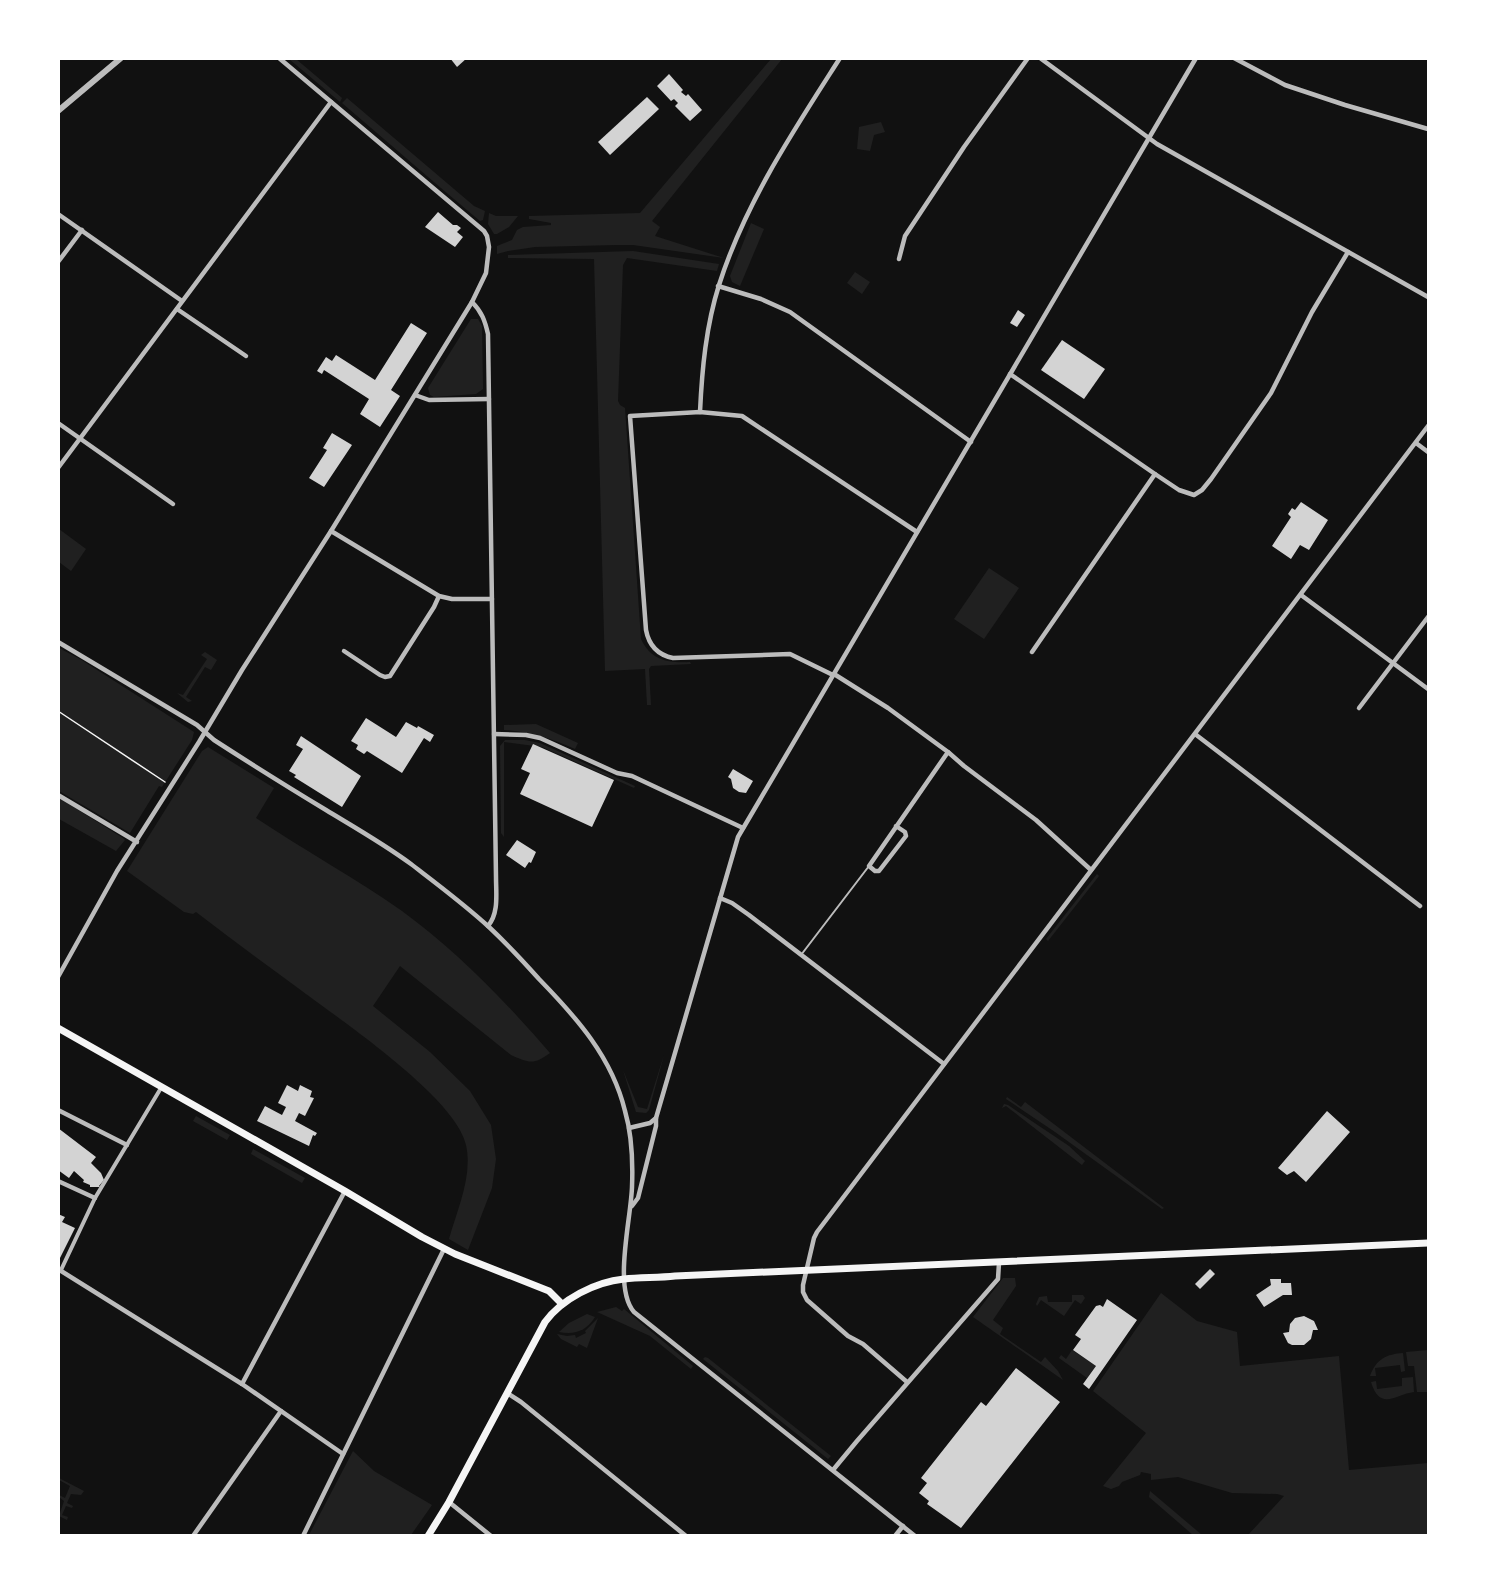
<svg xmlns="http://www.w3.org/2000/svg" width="1487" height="1594" font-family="Jost,sans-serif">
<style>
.green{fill:#202020}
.building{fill:#d3d3d3}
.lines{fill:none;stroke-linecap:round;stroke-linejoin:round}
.path{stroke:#f5f5f5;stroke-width:1.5}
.service{stroke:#bcbcbc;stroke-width:2}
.pedestrian{stroke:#bcbcbc;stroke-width:4}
.minor{stroke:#bcbcbc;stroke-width:4.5}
.tertiary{stroke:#bcbcbc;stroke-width:6}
.secondary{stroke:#f5f5f5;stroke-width:7}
</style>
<rect width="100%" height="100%" fill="#111"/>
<g class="green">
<polygon points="289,59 296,59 342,98 340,102"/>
<polygon points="771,59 782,59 652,221 660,227 655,236 724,258 633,245 616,245 535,247 508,251 497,254 497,246 512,240 517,230 523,227 551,225 551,223 529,219 529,216 640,213"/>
<path d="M347 98 474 206 485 211 483 220 480 221C433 182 388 142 342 103Z"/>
<polygon points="881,122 885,132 874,135 870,151 857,149 859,127"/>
<polygon points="489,213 496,216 518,216 509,227 497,234 494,234 488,224"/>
<polygon points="751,223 764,229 740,286 732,282 730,276"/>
<path d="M633 251 719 264 717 271 627 258 623 265 618 401 620 405 625 408 641 639C651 661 669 663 690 662L691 664 651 666 649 669 651 705H647L645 669 605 671 594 259 508 258V255Z"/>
<polygon points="855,272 870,282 862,294 847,283"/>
<polygon points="471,319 478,319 482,326 483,389 476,394 434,397 430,395 428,388"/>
<polygon points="59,529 86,549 71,571 59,562"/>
<polygon points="989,568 1019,588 984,639 954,619"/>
<polygon points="59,648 80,659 194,732 192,740 162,787 159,786 130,833 59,791"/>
<polygon points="205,652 217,660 211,670 205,667 186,697 192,701 188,702 177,693 183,695 207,659 201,655"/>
<path d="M536 724 578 743 575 749C552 739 530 731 504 730V725Z"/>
<polygon points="505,740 525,740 540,743 635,786 634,788 542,747 504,742 504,837 501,833 500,746"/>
<path d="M208 747 274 788 256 818C304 850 355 878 402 911 457 951 505 1001 550 1053 534 1065 529 1063 511 1055L400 966 373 1006 430 1052 470 1091 491 1125 496 1159 492 1188 468 1250 449 1239C457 1210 473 1176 466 1145 456 1098 342 1021 302 991 266 965 231 939 196 912L193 914 184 912 127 871 202 751Z"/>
<polygon points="59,798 123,838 125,840 116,851 59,819"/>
<polygon points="1097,874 1099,876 1048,941 1046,939"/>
<polygon points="664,1055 649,1110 646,1113 636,1112 623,1070 638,1107 647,1109"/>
<polygon points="1007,1097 1021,1107 1025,1102 1164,1208 1162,1209 1055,1132 1006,1099"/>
<polygon points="1004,1104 1008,1105 1069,1146 1085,1161 1082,1165 1006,1106 1002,1108"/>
<polygon points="196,1116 230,1135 227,1140 193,1121"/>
<polygon points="253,1149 305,1178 302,1183 251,1154"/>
<polygon points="1003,1278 1015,1278 1016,1286 993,1320 1003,1328 1000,1334 1041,1362 1045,1357 1058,1371 1063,1380 973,1317"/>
<polygon points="1161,1293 1197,1321 1237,1332 1240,1366 1339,1356 1349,1470 1428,1463 1428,1535 1248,1535 1284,1496 1277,1494 1232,1493 1178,1477 1151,1480 1151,1474 1141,1472 1140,1475 1122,1482 1119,1486 1111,1489 1103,1486 1146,1433 1093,1391"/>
<polygon points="1072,1295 1083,1295 1085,1298 1081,1304 1075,1300 1064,1316 1041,1300 1037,1306 1036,1304 1039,1297 1047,1296 1048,1302 1072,1302"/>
<polygon points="616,1307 622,1311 624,1309 693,1366 691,1369 650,1336 597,1312"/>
<path d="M587 1314 595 1317C586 1331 575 1335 559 1332L569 1323Z"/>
<polygon points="598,1318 587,1348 579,1344 577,1347 561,1339 557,1334 567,1336 575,1335 576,1338 586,1333 585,1331"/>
<polygon points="1072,1350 1096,1366 1087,1378 1059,1358 1061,1355 1066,1359"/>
<polygon points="1428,1350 1428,1392 1417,1392 1414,1366 1408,1366 1406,1352"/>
<path d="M1403 1353 1405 1371 1401 1372 1400 1365 1375 1368 1376 1376H1370C1376 1359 1387 1354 1403 1353Z"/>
<polygon points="705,1357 708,1358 831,1456 828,1459 703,1359"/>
<path d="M1413 1377 1414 1392C1396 1394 1380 1412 1371 1382L1376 1381 1377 1389 1402 1386V1378Z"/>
<polygon points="353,1451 374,1471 432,1505 411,1535 309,1535"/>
<polygon points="59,1478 84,1491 81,1495 71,1494 67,1503 73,1506 72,1508 66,1506 62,1515 68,1517 67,1520 59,1516 64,1501 59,1497 59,1495 65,1498 70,1486 59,1480"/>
<polygon points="1150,1491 1202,1535 1193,1535 1149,1497"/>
</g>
<g class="building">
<polygon points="450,58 467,58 457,67"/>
<polygon points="669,74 683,90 681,92 686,96 688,94 702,110 690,121 675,106 678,103 674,99 671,101 657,86"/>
<polygon points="647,97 659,109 610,155 598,142"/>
<polygon points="438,212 453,225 457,225 461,228 457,232 463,237 455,247 425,227"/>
<polygon points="1018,310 1025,315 1017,327 1010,323"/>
<polygon points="411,323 427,333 391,390 400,396 380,427 360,414 369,399 324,370 322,374 317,371 326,357 332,361 336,355 375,380"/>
<polygon points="1062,340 1105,369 1084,399 1041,370"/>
<polygon points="332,433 352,445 324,487 309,478 327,450 323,448"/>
<polygon points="1301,502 1328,520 1309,550 1300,545 1291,559 1272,546 1291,517 1288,514 1292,508 1295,510"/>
<polygon points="366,718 396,737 406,722 417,728 418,726 434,735 430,742 424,738 402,773 367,751 364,754 356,749 358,745 351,741"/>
<polygon points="301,736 361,776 342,807 294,777 296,775 289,771 303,749 296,745"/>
<polygon points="533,744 614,780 592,827 520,794 530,773 521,769"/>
<polygon points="733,769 753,781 746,793 739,792 733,788 731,779 728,777"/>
<polygon points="517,840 536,852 531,863 529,862 525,868 506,855"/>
<polygon points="287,1085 298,1091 300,1085 312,1091 310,1097 314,1098 305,1116 299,1113 295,1121 317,1133 315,1136 313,1135 309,1146 257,1121 265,1106 282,1115 286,1107 278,1103"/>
<polygon points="1327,1111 1350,1132 1306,1182 1294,1171 1287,1175 1278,1168"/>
<polygon points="58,1128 96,1157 91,1163 101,1173 104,1180 99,1186 100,1187 90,1187 90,1185 83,1182 84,1180 74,1171 69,1178 58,1170"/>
<polygon points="58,1214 65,1217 62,1222 75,1228 58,1262"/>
<polygon points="1210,1269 1215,1274 1200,1289 1195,1284"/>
<polygon points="1270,1279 1281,1279 1281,1283 1291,1283 1292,1295 1283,1295 1264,1307 1256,1295 1271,1285"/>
<polygon points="1107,1299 1137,1320 1089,1389 1083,1384 1096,1366 1073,1350 1081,1339 1075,1335 1096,1306 1100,1305 1103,1307"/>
<polygon points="1304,1316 1314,1321 1318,1330 1313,1330 1311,1339 1304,1345 1292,1345 1288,1343 1283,1333 1289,1332 1290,1324 1295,1318"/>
<polygon points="1016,1368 1060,1402 961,1528 927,1504 929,1501 919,1493 927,1483 921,1478 981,1402 986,1406"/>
</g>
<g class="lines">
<polyline class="path" points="58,711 165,782"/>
<polyline class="service" points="801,955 869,866"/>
<polyline class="pedestrian" points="61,1270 95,1198 161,1088"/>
<g class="minor">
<polyline points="1040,58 1157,144 1428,297"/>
<polyline points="1234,58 1285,85 1345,105 1428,129"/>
<polyline points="58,214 182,301"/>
<polyline points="899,259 905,236 964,147 1028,58"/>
<polyline points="58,262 82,230"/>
<polyline points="718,286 761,299 790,312 971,442"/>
<path d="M472 302C482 312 485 321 488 334L496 877C496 894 499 913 488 926"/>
<polyline points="177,309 246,356"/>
<polyline points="1010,374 1155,474"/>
<polyline points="415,395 429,400 489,399"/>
<path d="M700 412C702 369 706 326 719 285 745 203 794 130 840 58"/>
<polyline points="58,423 173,504"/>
<polyline points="1416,443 1428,452"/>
<polyline points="58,468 331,102"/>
<polyline points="331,531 439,596 452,599 492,599"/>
<polyline points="1301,595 1428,689"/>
<path d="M58 642 197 725 214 740C251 764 288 787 326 810 354 827 384 844 411 864 437 884 464 904 489 927 506 943 523 961 539 979 576 1017 612 1057 625 1111 632 1135 633 1162 632 1187 631 1219 613 1288 634 1312L915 1536"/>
<polyline points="344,651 380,675 385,677 390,676 434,607 439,596"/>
<polyline points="1032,652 1155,474 1179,490 1194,495 1202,490 1211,479 1271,393 1312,312 1348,252"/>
<polyline points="834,674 888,708 948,752 964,766 1036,820 1091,870"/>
<path d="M833 675 790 654 673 658C658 655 649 646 646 630L630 416 700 412 742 416 917 532"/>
<polyline points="1359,708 1428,617"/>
<polyline points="494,734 526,735 540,738 617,773 632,776 743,828"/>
<polyline points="1195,734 1420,906"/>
<polyline points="58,795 137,842"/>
<polyline points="896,826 905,832 906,836 879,871 875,871 869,866 948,752"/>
<polyline points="720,898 732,903 749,915 944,1064"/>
<polyline points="58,977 117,871 199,742 242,670 331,531 472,302 486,273 489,247 487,236 484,231 279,58"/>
<polyline points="58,1110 127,1145"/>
<polyline points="629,1128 650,1123 656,1118"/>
<polyline points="58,1181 95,1198"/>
<polyline points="632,1206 638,1198 656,1126 656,1118 738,837 1196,58"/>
<polyline points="58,1269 242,1384 343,1454"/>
<polyline points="907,1382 863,1344 848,1336 807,1300 803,1292 803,1285 814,1238 817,1232 1428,426"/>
<polyline points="242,1384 345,1191"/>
<polyline points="507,1393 521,1402 686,1536"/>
<polyline points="833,1470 857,1441 998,1279 999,1263"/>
<polyline points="449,1502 491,1536"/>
<polyline points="193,1536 281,1411"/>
<polyline points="303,1536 444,1249"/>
<polyline points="895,1536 903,1526"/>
</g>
<polyline class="tertiary" points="58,111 121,58"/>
<g class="secondary">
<polyline points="58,1028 345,1191 422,1237 455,1254 549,1291 562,1304"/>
<path d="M428 1536 449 1502 545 1322C562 1299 595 1282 624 1279 641 1277 658 1278 675 1276L1428 1243"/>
</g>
</g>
<rect width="1487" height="1594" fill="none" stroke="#ffffff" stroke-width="120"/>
</svg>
